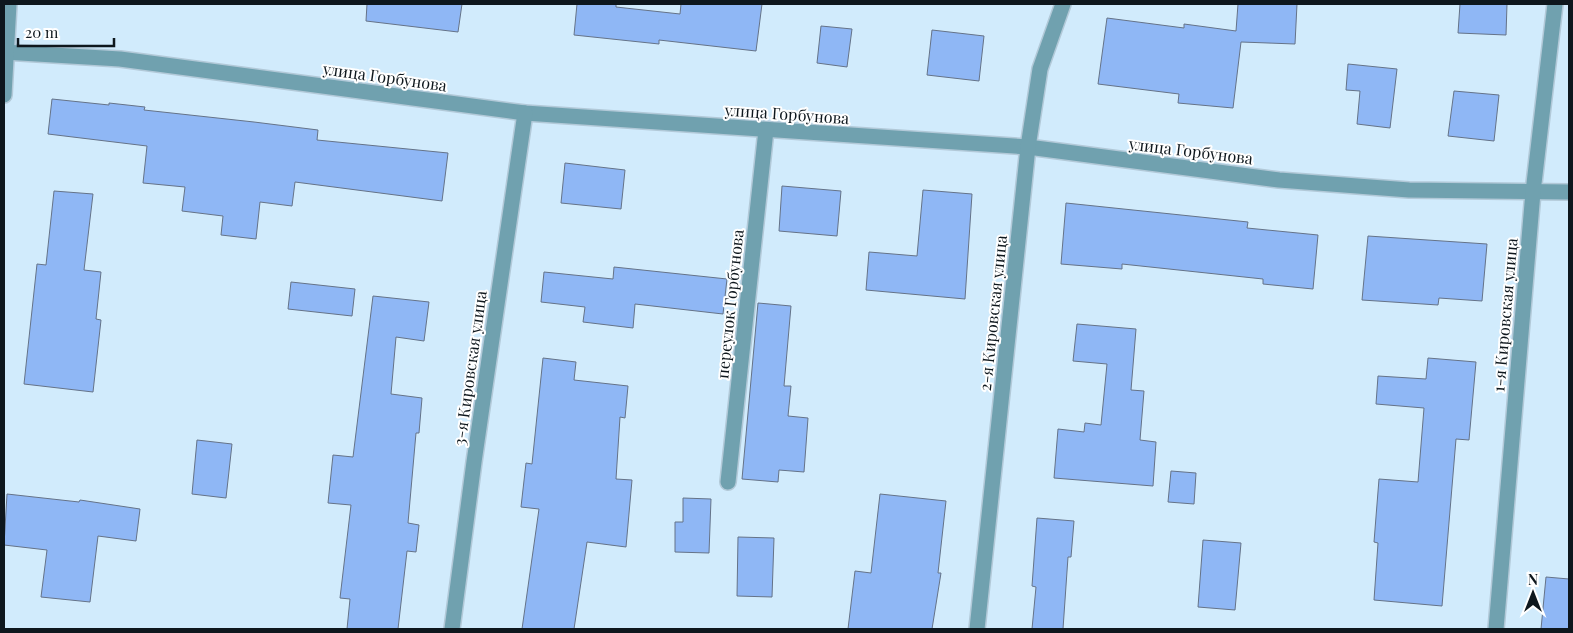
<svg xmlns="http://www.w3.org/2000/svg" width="1573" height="633" font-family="'Playfair Display',serif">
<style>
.building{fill:#8fb7f5;stroke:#657388}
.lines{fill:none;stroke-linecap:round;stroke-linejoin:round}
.minor-casing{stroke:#b2c9d8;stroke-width:18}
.minor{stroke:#70a1af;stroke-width:15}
.labels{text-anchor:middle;stroke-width:4;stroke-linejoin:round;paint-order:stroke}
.street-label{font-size:16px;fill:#0e171d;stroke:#fff}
</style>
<rect width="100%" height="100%" fill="#d1ebfc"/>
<g class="building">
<polygon points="367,4 462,4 458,32 366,21"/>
<polygon points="577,4 616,4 616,7 680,14 681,4 762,4 756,51 659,40 659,44 574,35"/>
<polygon points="1238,4 1297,4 1295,44 1241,42 1233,108 1178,103 1179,94 1098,84 1107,18 1184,28 1184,24 1236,31"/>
<polygon points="1460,4 1507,4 1506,35 1458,33"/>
<polygon points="821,26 852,29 847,67 817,63"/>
<polygon points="932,30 984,36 979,81 927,75"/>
<polygon points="1348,64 1397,69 1390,128 1357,124 1360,91 1346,90"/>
<polygon points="1454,91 1499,95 1494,141 1448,136"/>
<polygon points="52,99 109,105 109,103 145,107 144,110 254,122 318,130 317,140 448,153 442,201 295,182 292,206 260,202 256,239 221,235 223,216 182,211 185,187 143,183 147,146 48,134"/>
<polygon points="565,163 625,170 621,209 561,203"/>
<polygon points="782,186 841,191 837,236 779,231"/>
<polygon points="923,190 972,194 965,299 866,290 869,252 917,256"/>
<polygon points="54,191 93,194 84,270 101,272 96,319 101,320 93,392 24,384 37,264 46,265"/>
<polygon points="1066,203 1248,222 1247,228 1318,235 1313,289 1263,284 1263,279 1122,264 1122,269 1061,264"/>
<polygon points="1368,236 1487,244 1482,301 1439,298 1438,305 1362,300"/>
<polygon points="614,267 727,279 723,314 635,304 633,328 583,322 585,307 541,302 544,272 613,279"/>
<polygon points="291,282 355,289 352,316 288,309"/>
<polygon points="373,296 429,302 424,341 396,337 391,394 422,398 419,433 416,433 408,523 419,525 416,552 407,551 398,629 347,629 350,599 340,598 351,505 328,503 333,455 353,457"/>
<polygon points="758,303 791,306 784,386 791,386 788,416 808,418 804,472 779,470 778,482 742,479"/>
<polygon points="1077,324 1136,329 1131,390 1144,391 1140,440 1156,442 1153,486 1054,478 1058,429 1084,432 1085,423 1101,425 1107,364 1073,361"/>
<polygon points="543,358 576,362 574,380 628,386 625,418 620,417 616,479 632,480 626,547 587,542 574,629 522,629 539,509 521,507 526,463 532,464"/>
<polygon points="1428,358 1476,362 1469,440 1456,439 1442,606 1374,600 1378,543 1374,542 1379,479 1418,482 1424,408 1376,404 1378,376 1426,379"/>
<polygon points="197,440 232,444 226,498 192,494"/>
<polygon points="1171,471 1196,473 1194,504 1168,502"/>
<polygon points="7,494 79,502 80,500 140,509 136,541 98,536 90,602 41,597 47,550 4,545"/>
<polygon points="880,494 946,501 938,573 941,573 932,629 848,629 855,571 871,573"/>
<polygon points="683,498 711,499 709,553 675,552 675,522 683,522"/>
<polygon points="1037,518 1074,521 1071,557 1068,557 1063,629 1032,629 1036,587 1032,586"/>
<polygon points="738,537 774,538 772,597 737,596"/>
<polygon points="1203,540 1241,543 1235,610 1198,607"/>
<polygon points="1546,577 1569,579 1569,629 1541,629"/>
</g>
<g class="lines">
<g class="minor-casing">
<g id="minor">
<polyline points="4,52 120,59 525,113 1028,147 1279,180 1409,190 1569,192"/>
<polyline points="4,95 9,4"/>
<polyline points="728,482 766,130"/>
<polyline points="452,629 474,462 525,113"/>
<polyline points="977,629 1028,147 1040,69 1063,4"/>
<polyline points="1496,629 1533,192 1555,4"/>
</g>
</g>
<use href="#minor" class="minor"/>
</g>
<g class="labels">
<g class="street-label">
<text transform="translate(385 77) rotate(8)" y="6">улица Горбунова</text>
<text transform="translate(787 114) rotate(4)" y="6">улица Горбунова</text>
<text transform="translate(1191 151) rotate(7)" y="6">улица Горбунова</text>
<text transform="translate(730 304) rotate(-84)" y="6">переулок Горбунова</text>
<text transform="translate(993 313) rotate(-84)" y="6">2-я Кировская улица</text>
<text transform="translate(1505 315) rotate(-85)" y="6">1-я Кировская улица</text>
<text transform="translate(470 368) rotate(-82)" y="6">3-я Кировская улица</text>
</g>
</g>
<rect width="1573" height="633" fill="none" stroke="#0e171d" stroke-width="10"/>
<g transform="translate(1533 593)" stroke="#ffffff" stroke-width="4" paint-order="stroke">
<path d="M0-4L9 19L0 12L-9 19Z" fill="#0e171d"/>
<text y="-8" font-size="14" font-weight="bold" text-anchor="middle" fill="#0e171d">N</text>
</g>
<path d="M18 38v8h96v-8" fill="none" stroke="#0e171d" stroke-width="2.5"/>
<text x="25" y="38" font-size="15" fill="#0e171d" stroke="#ffffff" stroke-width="4" paint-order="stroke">20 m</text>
</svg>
